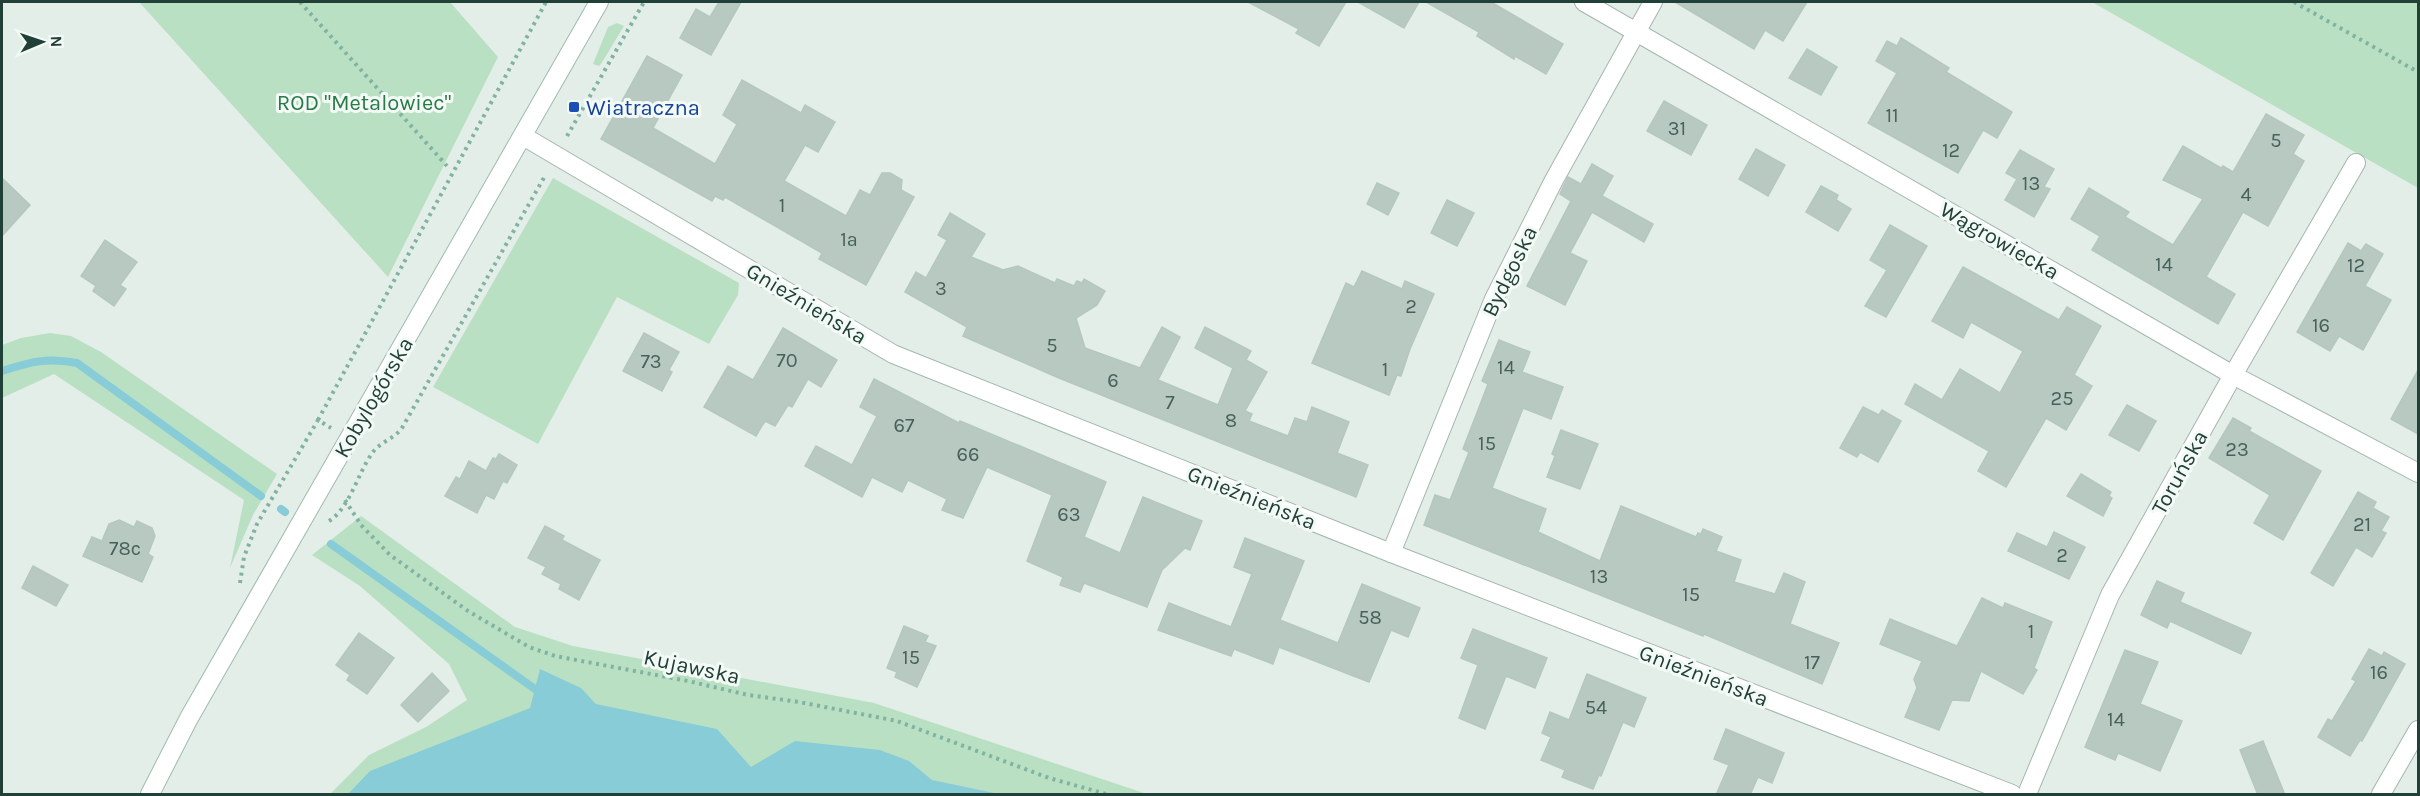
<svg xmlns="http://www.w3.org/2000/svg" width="2420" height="796" font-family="Karla,sans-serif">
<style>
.green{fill:#bae0c3}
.water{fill:#87ccd6}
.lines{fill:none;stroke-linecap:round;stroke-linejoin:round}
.stream{stroke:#87ccd6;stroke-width:8}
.building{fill:#b8c9c1;stroke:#b4c8bf;stroke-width:1.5}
.street-casing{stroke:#a5b6af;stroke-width:20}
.secondary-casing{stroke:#a0bab0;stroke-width:20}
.path{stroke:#81b3a2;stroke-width:4;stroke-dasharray:3 4.5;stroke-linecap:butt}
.street{stroke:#fff;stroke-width:18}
.secondary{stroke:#fff;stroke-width:18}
.transit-dot{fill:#1a4fb4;stroke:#f3faf6;stroke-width:2}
.labels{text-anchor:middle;stroke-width:6;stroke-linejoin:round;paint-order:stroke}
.number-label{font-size:20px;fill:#47625a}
.park-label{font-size:22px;fill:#287a46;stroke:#f3faf6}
.transit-label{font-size:22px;fill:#164399;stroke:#f3faf6;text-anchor:start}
.street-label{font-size:22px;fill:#214037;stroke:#f3faf6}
</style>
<rect width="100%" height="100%" fill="#e3eee8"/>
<g class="green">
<polygon points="139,2 450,2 498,57 388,277"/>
<polygon points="2092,2 2418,2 2418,188"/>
<polygon points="617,23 624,26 601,64 599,66 593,64 608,27"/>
<polygon points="553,178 739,283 738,295 709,344 617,297 538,444 433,387"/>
<polygon points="50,333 71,336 101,352 277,474 253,515 230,568 244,500 54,374 2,398 2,345 21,338"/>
<polygon points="361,516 515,627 573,646 874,703 1147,794 330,794 369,755 426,727 467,700 449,664 360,586 312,555"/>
</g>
<polygon class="water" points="540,669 581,688 596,704 717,729 751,767 795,741 880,750 909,761 932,780 999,794 348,794 370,771 530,708"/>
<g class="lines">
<g class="stream">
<path d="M2 371C30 362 47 357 77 363L261 496"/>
<polyline points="281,509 285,512"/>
<polyline points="331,544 535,689"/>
</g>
</g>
<g class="building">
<polygon points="719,2 741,2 711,55 680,38 696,9 710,17"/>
<polygon points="1248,2 1346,2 1319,46 1296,33 1299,29"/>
<polygon points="1358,2 1419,2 1404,28"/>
<polygon points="1426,2 1491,2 1563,44 1546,74 1515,56 1514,59 1477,36 1479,32"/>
<polygon points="1675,2 1807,2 1783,41 1765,30 1754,49"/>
<polygon points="1901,38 1949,68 1946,72 2012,112 1997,138 1983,130 1958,173 1868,123 1897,73 1876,61 1887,41 1897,46"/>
<polygon points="1807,49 1837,67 1821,95 1789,78"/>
<polygon points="647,56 682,75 653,128 715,164 737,124 723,115 742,80 801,113 805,105 835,122 818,152 805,145 784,181 846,216 860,190 870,195 882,173 890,173 902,180 901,190 914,197 866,285 819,259 822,253 725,197 723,200 715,196 712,201 601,139"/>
<polygon points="1664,101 1707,125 1691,155 1647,131"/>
<polygon points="2266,114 2304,135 2293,154 2304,161 2268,226 2243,212 2206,277 2235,294 2218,324 2092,250 2100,236 2071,219 2089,188 2129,212 2125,217 2173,245 2203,199 2163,180 2183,146 2221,168 2223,166 2233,172"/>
<polygon points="1756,149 1785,165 1768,196 1739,179"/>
<polygon points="2020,150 2054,169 2044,187 2050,189 2034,217 2005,200 2017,179 2006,173"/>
<polygon points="1592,164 1613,176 1602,196 1653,224 1644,242 1592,212 1570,253 1587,261 1565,305 1527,286 1571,201 1560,194 1564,185 1568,177 1581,184"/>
<polygon points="2,178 30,205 2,236"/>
<polygon points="1377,183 1399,193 1388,215 1367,204"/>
<polygon points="1821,186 1838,195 1836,200 1851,209 1838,231 1806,212"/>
<polygon points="1447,200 1474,213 1457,246 1431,233"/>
<polygon points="950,213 985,234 971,257 1003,270 1018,266 1055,283 1057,279 1074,286 1077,281 1082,283 1084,279 1105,291 1097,305 1076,318 1085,348 1140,368 1162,327 1180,337 1158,380 1218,405 1233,368 1195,348 1205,327 1251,351 1246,360 1267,372 1245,411 1252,414 1249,421 1288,436 1295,418 1307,422 1312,407 1349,422 1337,453 1368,465 1356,497 1059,378 963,336 967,327 905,292 916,272 926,278 947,240 938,235"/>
<polygon points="1890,225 1927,246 1886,317 1865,306 1887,270 1870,260"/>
<polygon points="105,240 137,262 120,285 126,289 114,306 93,291 96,286 81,276"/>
<polygon points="2348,243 2361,251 2366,244 2383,254 2365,286 2391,300 2363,350 2339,336 2330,351 2297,332"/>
<polygon points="1963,267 2059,320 2067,307 2101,326 2074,375 2092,386 2066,430 2046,418 2006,487 1978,471 1989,451 1905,404 1915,384 1942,400 1960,369 2000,393 2023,351 1971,322 1963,338 1932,321"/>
<polygon points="1362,271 1402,289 1405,281 1434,294 1410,349 1401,376 1397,375 1389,395 1312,363 1346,283 1354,287"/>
<polygon points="783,328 837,360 821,387 808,379 792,407 788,405 775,426 765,421 756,436 704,407 728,366 753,380"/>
<polygon points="644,333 679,352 669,370 672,372 662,391 623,371"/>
<polygon points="1499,340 1530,352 1522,372 1563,387 1551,419 1523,408 1492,488 1546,509 1538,532 1600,561 1621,506 1696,537 1698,533 1701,534 1703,529 1722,537 1716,551 1741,560 1734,582 1775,594 1784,573 1805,582 1790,624 1839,643 1822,684 1704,634 1703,636 1424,525 1435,495 1450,500 1469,452 1463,449 1488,384 1482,381"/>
<polygon points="2418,370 2418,434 2391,419"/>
<polygon points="874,379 959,423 960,421 1106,482 1084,537 1120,553 1143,497 1202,521 1190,550 1185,548 1162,570 1147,607 1084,583 1080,592 1060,585 1063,577 1027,561 1052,495 987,467 963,518 942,510 947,499 908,480 902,492 872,477 862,497 805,466 816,446 852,465 877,416 860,407"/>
<polygon points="2127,405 2156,421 2139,451 2109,435"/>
<polygon points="1863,407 1879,415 1882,410 1901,421 1878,462 1860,452 1857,457 1840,448"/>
<polygon points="2233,418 2251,428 2249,431 2321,471 2283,540 2254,523 2270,495 2209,458"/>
<polygon points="1561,430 1598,444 1580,489 1547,477 1555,456 1552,454"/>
<polygon points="499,454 517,465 507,483 503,481 494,499 486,495 477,513 445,496 456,477 460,479 469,461 486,471 493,458 496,459"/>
<polygon points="2081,474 2111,492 2109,496 2112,498 2103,516 2067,496"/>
<polygon points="2358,492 2376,502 2373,508 2389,517 2381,531 2386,533 2372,557 2356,547 2333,586 2311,573"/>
<polygon points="119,520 134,527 137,521 152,528 155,536 148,554 153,557 142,582 83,556 92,537 102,541 109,524"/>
<polygon points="545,526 564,536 562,540 600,560 579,600 559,589 561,584 542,574 546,567 528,558"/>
<polygon points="2054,532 2085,547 2069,579 2008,551 2017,533 2047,547"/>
<polygon points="1245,538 1304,561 1280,620 1338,643 1362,584 1420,608 1408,637 1391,630 1369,682 1279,647 1273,664 1234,649 1231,656 1158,630 1169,603 1231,627 1252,574 1234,567"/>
<polygon points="33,566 68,585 56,606 22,588"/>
<polygon points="2157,581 2184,593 2180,602 2251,633 2241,654 2170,621 2167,628 2141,615"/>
<polygon points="1982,598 2003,608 2005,603 2052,622 2034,668 2037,670 2023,694 1981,671 1969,701 1952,700 1939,730 1905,717 1917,688 1914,679 1922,661 1880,644 1890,619 1957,646"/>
<polygon points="904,626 928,636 925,642 936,646 917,687 895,677 897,672 887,668"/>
<polygon points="1473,629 1547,658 1535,688 1506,676 1485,729 1459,718 1478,665 1461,658"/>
<polygon points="359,633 394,658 367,694 347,680 350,675 336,665"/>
<polygon points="2369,649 2382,656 2384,652 2405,664 2362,741 2360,740 2350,756 2318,737 2328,719 2332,721 2356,681 2352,679"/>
<polygon points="2125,650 2158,662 2140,704 2182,721 2160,771 2118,753 2115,760 2085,747"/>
<polygon points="432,673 449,691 418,722 401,705"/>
<polygon points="1587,674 1646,698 1634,727 1623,722 1601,776 1599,775 1593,789 1562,777 1565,770 1541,760 1551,737 1542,733 1550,712 1569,720"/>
<polygon points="1726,729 1784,753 1772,783 1758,777 1750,795 1716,795 1729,765 1714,759"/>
<polygon points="2263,741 2267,751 2285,795 2258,795 2240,750"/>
</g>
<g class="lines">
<g class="street-casing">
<g id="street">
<polyline points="1584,2 2233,375 2418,473"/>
<polyline points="523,136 893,354 1391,553 2012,794"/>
<polyline points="1391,553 1494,299 1554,180 1653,2"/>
<polyline points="2027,794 2110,595 2233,375 2356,163"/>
<polyline points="2381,794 2418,730"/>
</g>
</g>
<g class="secondary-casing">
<polyline id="secondary" points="150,794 189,718 599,2"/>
</g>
<g class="path">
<polyline points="300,2 447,166"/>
<polyline points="2294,2 2418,72"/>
<polyline points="567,136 644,2"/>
<polyline points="318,420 546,2"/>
<polyline points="345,500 361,525 390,555 468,611 529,647 555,656 688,681 748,695 799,702 897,721 1049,778 1106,794"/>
<path d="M329 521C350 508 358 472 373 452 380 442 394 439 402 428L546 174"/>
<polyline points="240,583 244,557 257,524 318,420 331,428"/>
</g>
<use href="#street" class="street"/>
<use href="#secondary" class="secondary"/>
</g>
<rect class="transit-dot" x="568" y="101" width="12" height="12" rx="3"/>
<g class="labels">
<g class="number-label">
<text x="1892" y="122">11</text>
<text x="1677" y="135">31</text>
<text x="2276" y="147">5</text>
<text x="1951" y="157">12</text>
<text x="2031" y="190">13</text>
<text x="2246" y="201">4</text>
<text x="782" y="212">1</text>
<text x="849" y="246">1a</text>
<text x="2164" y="271">14</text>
<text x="2356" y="272">12</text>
<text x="941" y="295">3</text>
<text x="1411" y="313">2</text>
<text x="2321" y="332">16</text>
<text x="1052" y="352">5</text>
<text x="787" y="367">70</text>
<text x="651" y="368">73</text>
<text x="1506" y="374">14</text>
<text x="1385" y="376">1</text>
<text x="1113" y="387">6</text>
<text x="2062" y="405">25</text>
<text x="1170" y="409">7</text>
<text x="1231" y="427">8</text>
<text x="904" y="432">67</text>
<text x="1487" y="450">15</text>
<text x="2237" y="456">23</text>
<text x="968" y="461">66</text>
<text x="1069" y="521">63</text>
<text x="2362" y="531">21</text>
<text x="125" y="555">78c</text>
<text x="2062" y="562">2</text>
<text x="1599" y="583">13</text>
<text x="1691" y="601">15</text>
<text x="1370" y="624">58</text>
<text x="2031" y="638">1</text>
<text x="911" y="664">15</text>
<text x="1812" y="669">17</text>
<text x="2379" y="679">16</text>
<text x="1596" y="714">54</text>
<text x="2116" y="726">14</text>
</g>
<g class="park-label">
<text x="364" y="110">ROD "Metalowiec"</text>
</g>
<g class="transit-label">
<text x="586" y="115">Wiatraczna</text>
</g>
<g class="street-label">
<text transform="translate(2000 240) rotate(30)" y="8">Wągrowiecka</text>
<text transform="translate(1509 271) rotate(-64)" y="8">Bydgoska</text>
<text transform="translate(807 303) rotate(31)" y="8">Gnieźnieńska</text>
<text transform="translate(373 397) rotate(-60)" y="8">Kobylogórska</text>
<text transform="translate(2179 472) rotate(-61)" y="8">Toruńska</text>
<text transform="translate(1252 497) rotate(22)" y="8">Gnieźnieńska</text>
<text transform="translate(692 666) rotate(12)" y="8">Kujawska</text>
<text transform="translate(1704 675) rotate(21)" y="8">Gnieźnieńska</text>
</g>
</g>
<rect width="2420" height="796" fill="none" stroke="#214037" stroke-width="6"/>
<g transform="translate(42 42) rotate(88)" stroke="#f3faf6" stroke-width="4.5" paint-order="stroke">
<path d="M0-4.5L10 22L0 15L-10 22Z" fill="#214037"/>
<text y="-9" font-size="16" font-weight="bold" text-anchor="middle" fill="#214037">N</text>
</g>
</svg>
